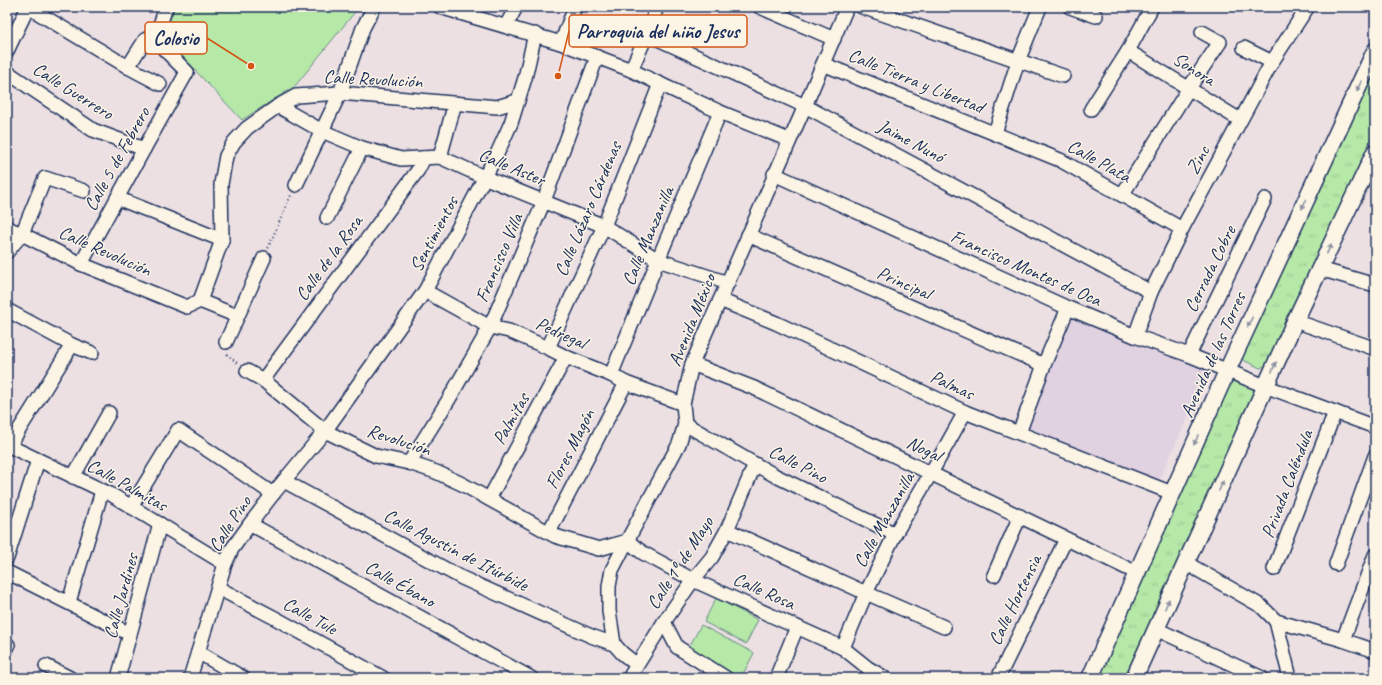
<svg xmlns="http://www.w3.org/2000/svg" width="1382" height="685" font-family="Caveat,sans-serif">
<defs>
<pattern id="grass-tufts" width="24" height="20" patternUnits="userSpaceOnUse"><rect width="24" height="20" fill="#b6e8a8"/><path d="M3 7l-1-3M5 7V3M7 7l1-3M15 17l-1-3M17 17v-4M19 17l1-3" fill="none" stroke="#9cc793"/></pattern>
</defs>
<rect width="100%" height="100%" fill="#ece0e3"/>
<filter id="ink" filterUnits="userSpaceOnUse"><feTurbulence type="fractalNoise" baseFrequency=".025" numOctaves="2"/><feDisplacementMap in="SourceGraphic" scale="8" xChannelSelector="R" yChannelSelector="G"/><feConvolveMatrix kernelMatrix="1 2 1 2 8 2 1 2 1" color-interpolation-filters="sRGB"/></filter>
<g filter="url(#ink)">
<path fill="#e1d2e2" d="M1070 315 1210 370 1157 484 1025 426Z"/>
<g fill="url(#grass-tufts)" stroke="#688c83">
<path d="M1375 59V130L1267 365 1260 368 1239 358Z"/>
<path d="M1233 380 1254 388 1255 393 1125 678H1093L1227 382Z"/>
</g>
<g fill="#b6e8a8" stroke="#688c83">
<path d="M175 7H359L295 86 242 120 173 47 166 30Z"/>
<path d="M716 598 758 620 746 644 704 622Z"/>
<path d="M701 625 754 653 741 678 687 651Z"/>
</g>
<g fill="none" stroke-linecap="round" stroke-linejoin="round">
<defs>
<g id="minor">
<path d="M28 7 128 67 160 84"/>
<path d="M440 7 561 43 631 70 660 84 720 112 789 140"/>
<path d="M760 7 834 39"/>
<path d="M862 7 1063 76"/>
<path d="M1070 7 1096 16"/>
<path d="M506 26 516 7"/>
<path d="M647 34 805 106 1151 292"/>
<path d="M561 43 575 7"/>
<path d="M1244 48 1272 62"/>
<path d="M7 51 28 7"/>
<path d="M1128 51 1240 120"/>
<path d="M823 64 1060 160 1182 229"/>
<path d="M128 67 145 40 157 34 166 7"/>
<path d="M631 70 647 34 657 7"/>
<path d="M7 72 93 130 144 149"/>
<path d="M278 106 322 131 362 148 401 159 440 157 486 178 604 226 658 260 728 283"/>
<path d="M1091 109 1128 51 1152 7"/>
<path d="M995 133 1018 61 1040 7"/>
<path d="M440 157 455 103"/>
<path d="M774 174 1068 308 1135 336 1189 355 1265 386 1375 427"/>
<path d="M296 185 340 93 363 28 374 7"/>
<path d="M1122 195 1189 88 1220 42 1202 32"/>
<path d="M117 198 222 240"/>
<path d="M327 218 362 148"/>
<path d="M7 228 22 234 81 264 187 307 200 301 222 240 221 184 226 156 234 142 247 128 278 106 296 96 340 93 497 107 517 101"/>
<path d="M748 235 1044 365"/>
<path d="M7 252 22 234 45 178 84 191"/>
<path d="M81 264 144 149 187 72 164 49 157 34"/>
<path d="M1320 269 1375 285"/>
<path d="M425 291 490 327 509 331 548 348 566 357 611 375 626 383 683 404"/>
<path d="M720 300 776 323 965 412 1172 493"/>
<path d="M200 301 237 316"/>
<path d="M7 310 72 345 92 353"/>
<path d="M1295 321 1373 348"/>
<path d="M1135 336 1151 292 1182 229 1272 62 1307 8 1306 7"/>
<path d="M226 342 264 258"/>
<path d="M548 348 604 226 660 84"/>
<path d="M1189 355 1265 199"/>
<path d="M692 364 754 388 1137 573"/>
<path d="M247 371 263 380 325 431 376 456 409 463 436 472 462 484 555 536 599 549 627 541 643 553 693 580 843 648 868 668 885 678"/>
<path d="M611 375 658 260 720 112"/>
<path d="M263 380 418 170 424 158"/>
<path d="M685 424 774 475 895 534"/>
<path d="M1019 433 1044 365 1068 308"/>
<path d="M7 445 112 495 225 564"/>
<path d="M9 446 72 345"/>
<path d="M409 463 449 399 490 327 544 201 597 57"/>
<path d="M73 477 109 413"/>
<path d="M284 481 462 578 591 636 614 644"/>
<path d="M489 499 566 357"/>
<path d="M131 507 178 430 273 494"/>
<path d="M250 524 531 678"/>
<path d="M727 530 866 593 944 627"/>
<path d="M549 532 626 383"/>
<path d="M7 558 38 460"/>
<path d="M1186 563 1261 606 1276 621 1343 640 1375 651"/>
<path d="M1336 564 1375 456"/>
<path d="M1274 569 1335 412"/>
<path d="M7 572 130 634"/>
<path d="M994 575 1020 516"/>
<path d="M218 588 275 618 383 678"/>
<path d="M69 602 102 491"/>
<path d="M1276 621 1290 678"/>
<path d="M664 622 677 647 726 678"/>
<path d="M1156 629 1262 678"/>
<path d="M1343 640 1375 555"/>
<path d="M7 644 8 645"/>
<path d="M843 648 866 593 895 534 931 473 965 412"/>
<path d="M198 652 243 678"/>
<path d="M637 665 622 653 614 644 609 611V586L612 570 627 541 679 444 685 424 683 404 692 364 805 106 847 7"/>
<path d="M46 666 70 678"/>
<path d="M118 678 160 524"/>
<path d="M190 678 225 564 232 549 250 524 273 494 325 431 425 291 497 154 511 123 525 78 535 34"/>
<path d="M629 678 664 622 693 580 712 557 727 530 755 464"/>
<path d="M776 678 797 627"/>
<path d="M998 678 1066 539"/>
</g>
<g id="major">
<path d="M1090 678 1227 371 1375 51"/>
<path d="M1134 678 1295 321 1375 152"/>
</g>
</defs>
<use href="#minor" stroke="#1b2f5e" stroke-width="16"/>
<use href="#major" stroke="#1b2f5e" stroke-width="19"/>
<g stroke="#1b2f5e" stroke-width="2" stroke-dasharray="1 3" stroke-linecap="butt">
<path d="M268 248 291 195"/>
<path d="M227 354 238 364"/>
</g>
<use href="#minor" stroke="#fcf5e5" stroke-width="13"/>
<use href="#major" stroke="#fcf5e5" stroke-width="16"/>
</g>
<defs><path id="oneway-solid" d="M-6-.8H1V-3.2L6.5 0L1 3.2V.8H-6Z"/></defs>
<g fill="#8c92a2">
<use href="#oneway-solid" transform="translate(1359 86) rotate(115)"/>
<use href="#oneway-solid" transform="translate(1304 204) rotate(115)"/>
<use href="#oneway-solid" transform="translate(1329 249) rotate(-65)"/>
<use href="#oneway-solid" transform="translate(1250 322) rotate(115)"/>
<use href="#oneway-solid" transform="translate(1274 367) rotate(-66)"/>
<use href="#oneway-solid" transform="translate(1196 440) rotate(114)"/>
<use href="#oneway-solid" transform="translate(1221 486) rotate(-66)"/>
<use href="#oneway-solid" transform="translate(1167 604) rotate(-66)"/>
</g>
</g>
<g text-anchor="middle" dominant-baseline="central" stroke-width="3" stroke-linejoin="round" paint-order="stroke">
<g font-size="19" fill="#1b2f5e" stroke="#fcf5e5">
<text transform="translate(1194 69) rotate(32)">Sonora</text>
<text transform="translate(373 79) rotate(3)">Calle Revolución</text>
<text transform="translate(916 81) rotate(22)">Calle Tierra y Libertad</text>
<text transform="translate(73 91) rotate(32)">Calle Guerrero</text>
<text transform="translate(911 141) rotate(28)">Jaime Nunó</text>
<text transform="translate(117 159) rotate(-61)">Calle 5 de Febrero</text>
<text transform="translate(1198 160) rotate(-62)">Zinc</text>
<text transform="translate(1099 161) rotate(29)">Calle Plata</text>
<text transform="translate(512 167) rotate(23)">Calle Aster</text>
<text transform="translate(588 209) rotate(-67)">Calle Lázaro Cárdenas</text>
<text transform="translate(434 234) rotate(-62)">Sentimientos</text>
<text transform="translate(648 236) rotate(-67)">Calle Manzanilla</text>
<text transform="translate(105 251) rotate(24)">Calle Revolución</text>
<text transform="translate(329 258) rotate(-54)">Calle de la Rosa</text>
<text transform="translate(499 258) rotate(-67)">Francisco Villa</text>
<text transform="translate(1026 268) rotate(24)">Francisco Montes de Oca</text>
<text transform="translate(1210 269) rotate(-64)">Cerrada Cobre</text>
<text transform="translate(904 283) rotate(24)">Principal</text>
<text transform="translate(692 320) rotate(-68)">Avenida México</text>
<text transform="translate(561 333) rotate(24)">Pedregal</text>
<text transform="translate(1213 355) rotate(-66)">Avenida de las Torres</text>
<text transform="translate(952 385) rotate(25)">Palmas</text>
<text transform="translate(511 419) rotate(-61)">Palmitas</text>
<text transform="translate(399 440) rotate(18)">Revolución</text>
<text transform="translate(570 449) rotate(-63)">Flores Magón</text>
<text transform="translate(924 449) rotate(26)">Nogal</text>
<text transform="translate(798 464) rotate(27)">Calle Pino</text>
<text transform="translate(1287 484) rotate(-69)">Privada Caléndula</text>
<text transform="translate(127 485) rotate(29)">Calle Palmitas</text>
<text transform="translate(884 520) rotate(-61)">Calle Manzanilla</text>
<text transform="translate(230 524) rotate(-57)">Calle Pino</text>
<text transform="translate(456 550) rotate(27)">Calle Agustín de Itúrbide</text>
<text transform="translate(680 563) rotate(-57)">Calle 1º de Mayo</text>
<text transform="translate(400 584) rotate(29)">Calle Ébano</text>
<text transform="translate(764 591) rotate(24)">Calle Rosa</text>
<text transform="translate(121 596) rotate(-75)">Calle Jardines</text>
<text transform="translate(1015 600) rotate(-64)">Calle Hortensia</text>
<text transform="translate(310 616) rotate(29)">Calle Tule</text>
</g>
</g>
<path fill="none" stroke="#d45514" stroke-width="1.5" d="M558 76L569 31M251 66L207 38"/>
<g fill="#d45514" stroke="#fcf5e5" stroke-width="1.5">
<circle cx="558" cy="76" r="4"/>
<circle cx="251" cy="66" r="4"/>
</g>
<g fill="#fcf5e5" stroke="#d45514" stroke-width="1.5">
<rect x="569" y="15" width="178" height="32" rx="4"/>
<rect x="145" y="22" width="62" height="32" rx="4"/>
</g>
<g font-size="20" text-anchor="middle" font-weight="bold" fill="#1b2f5e">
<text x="658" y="38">Parroquia del niño Jesus</text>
<text x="176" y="45">Colosio</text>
</g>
<rect width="1382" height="685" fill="none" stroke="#fcf5e5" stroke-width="24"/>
<rect x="12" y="12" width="1358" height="661" fill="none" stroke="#1b2f5e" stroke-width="1.5" filter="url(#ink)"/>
</svg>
